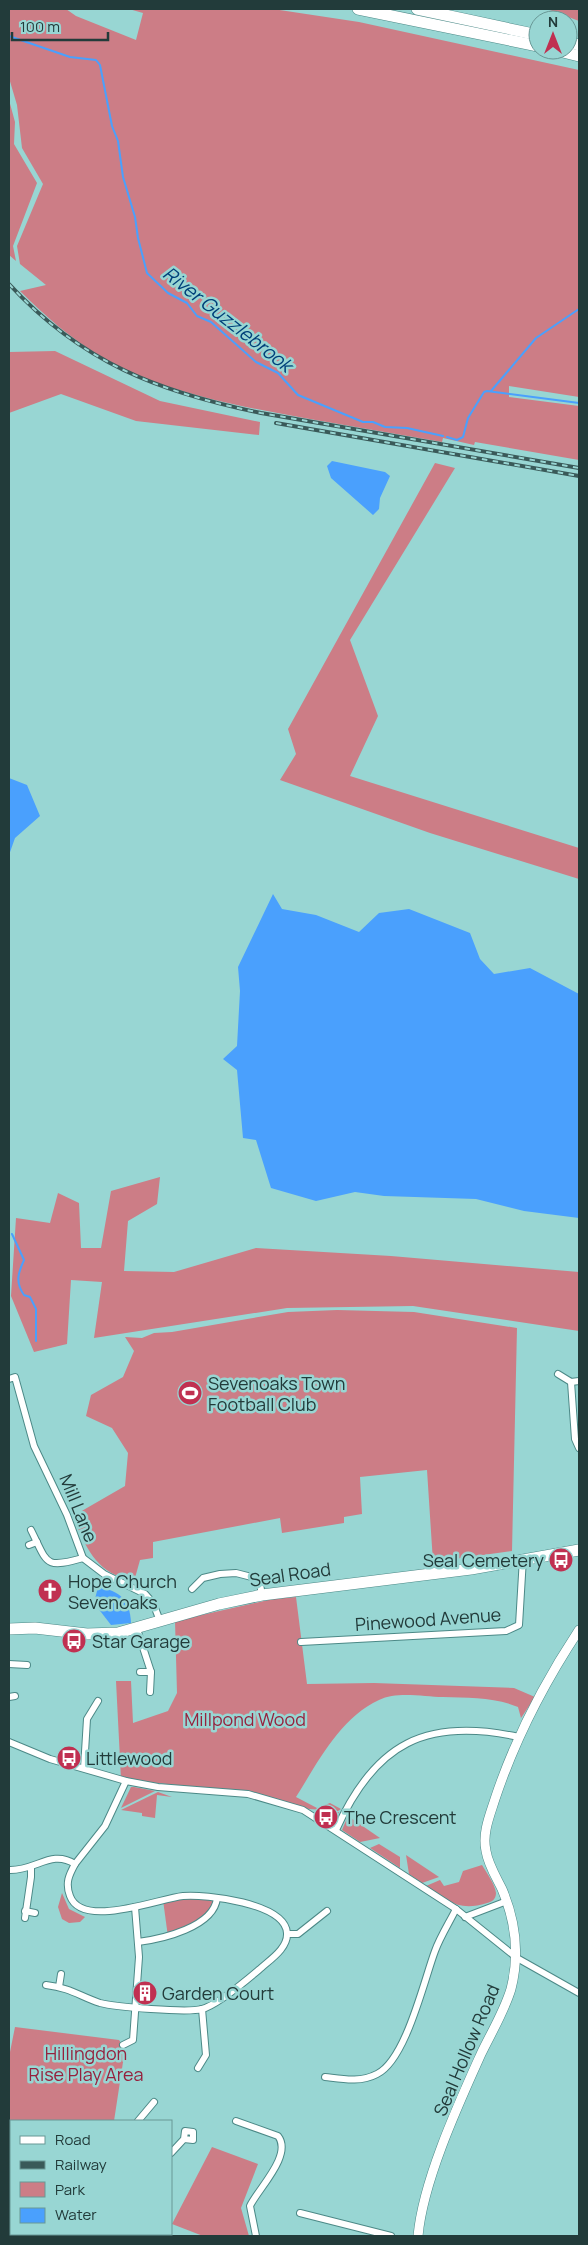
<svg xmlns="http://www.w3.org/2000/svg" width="588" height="2245" font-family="Manrope,sans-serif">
<rect width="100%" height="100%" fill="#98d6d3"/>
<g fill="#cc7d86">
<path d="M9 9H66L76 16 136 40 143 13 129 9H273L359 22 579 70V397L509 386V397L579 406V460L475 442 474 445 443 438 442 442C396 434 350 426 304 418 234 405 164 393 102 357 71 339 45 316 20 291L46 285 20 264 17 246 43 184 22 148 17 105 9 78Z"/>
<path d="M547 9H579V21Z"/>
<path d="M9 100 15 122 14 144 37 183 13 246 16 261 9 255Z"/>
<path d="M55 351 160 401 260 422 259 435 136 421 61 394 9 413V352Z"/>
<path d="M435 463 455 468 350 640 378 716 350 776 579 848V879L430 833 280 780 296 754 288 729Z"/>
<path d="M160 1177 157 1204 128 1221 124 1271 174 1272 256 1248 391 1256 579 1272V1331L413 1306 287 1308 94 1338 102 1282 71 1280 67 1344 34 1352 11 1296 16 1218 50 1223 58 1193 79 1203 81 1248H101L111 1191Z"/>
<path d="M337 1310 414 1312 517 1328 512 1551 433 1562 427 1470 360 1477 362 1514 344 1517V1523L282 1533 280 1518 153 1542V1558L140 1560 135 1578 132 1580C96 1574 85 1546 73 1516L125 1486 128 1453 112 1428 86 1416 91 1395 123 1377 134 1351 125 1337 142 1338 154 1333 172 1332 288 1312Z"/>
<path d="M296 1597 307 1684 374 1683 514 1688 535 1697 521 1718 518 1707C494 1697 469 1698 443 1697 424 1697 397 1691 379 1700 340 1718 318 1762 296 1797L317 1808 330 1803 341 1809 338 1811 309 1809 250 1793 121 1779 116 1681H131L133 1723 168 1711 177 1693 175 1621 273 1599Z"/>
<path d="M131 1787H134L155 1791 121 1808Z"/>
<path d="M158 1792 172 1797 157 1795 155 1818 142 1816V1813L121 1810Z"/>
<path d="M314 1812H339L333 1823Z"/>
<path d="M348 1816 380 1838 360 1842 342 1830Z"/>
<path d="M379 1844 400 1857V1868L370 1848Z"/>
<path d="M406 1855 439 1877 422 1883 409 1874Z"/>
<path d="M482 1865C486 1872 495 1884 496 1893 496 1899 492 1902 487 1903 459 1912 448 1901 426 1886L440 1880 444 1886 459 1882 463 1871Z"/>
<path d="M62 1893 69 1909 85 1917 80 1922 69 1923 62 1919 58 1907Z"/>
<path d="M217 1898 202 1919 168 1937 163 1900Z"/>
<path d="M15 2027 119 2040 125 2049 114 2121H11V2234H90V2236H9V2057Z"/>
<path d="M212 2147 258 2164 241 2208 249 2236H203L172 2224Z"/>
</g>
<g fill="#4aa0fd">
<path d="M332 461 385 472 390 476 380 498 379 509 373 515 331 478 327 466Z"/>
<path d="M9 778 27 785 40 816 15 838 9 855Z"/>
<path d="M273 894 282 909 316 915 359 932 379 913 409 909 470 933 480 959 494 974 530 968 579 994V1218L524 1211 476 1199 384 1196 355 1192 316 1201 271 1188 256 1140 243 1138 237 1070 223 1059 237 1046 240 991 238 967Z"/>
<path d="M98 1587C120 1591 130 1600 131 1623L111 1625 94 1603Z"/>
</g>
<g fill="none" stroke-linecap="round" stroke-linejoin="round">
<g stroke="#4aa0fd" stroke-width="2">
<path d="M9 36 70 57 96 60 100 65 112 126 118 141 123 177 135 217 138 238 147 273 168 293 187 303 197 316 211 322 256 362 278 373 298 395 363 422H373L385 427 407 428 443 436"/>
<path d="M491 391 536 338 579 309"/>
<path d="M447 437 457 440 463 437 468 418 484 392 487 391 579 403"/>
<path d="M12 1234 24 1260C18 1273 15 1282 24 1295L30 1297 36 1309V1341"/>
</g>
<defs>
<g id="street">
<path d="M558 1374 571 1382 579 1381"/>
<path d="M9 1379 15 1377 34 1446 67 1515 83 1558 104 1574 145 1594 153 1603 160 1621"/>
<path d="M571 1382 575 1439 579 1448"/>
<path d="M31 1530C48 1564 44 1569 83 1558"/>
<path d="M29 1545 37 1542"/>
<path d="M192 1589 203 1578 220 1574 236 1573 259 1579 262 1595"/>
<path d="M137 1629 151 1672 150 1692"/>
<path d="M301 1642 506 1631 519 1625 523 1558"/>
<path d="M9 1664 27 1665"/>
<path d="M140 1672H151"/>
<path d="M9 1697 15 1696"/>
<path d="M9 1742 50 1759 126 1781 158 1787 248 1794 303 1810 456 1909 517 1958 579 1993"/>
<path d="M84 1768 87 1719 98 1701"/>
<path d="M336 1830C375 1743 426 1717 519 1737"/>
<path d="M9 1870C36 1871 51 1849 75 1864L105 1826 126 1781"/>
<path d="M25 1911 35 1913"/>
<path d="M465 1917 507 1901"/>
<path d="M25 1918 31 1877V1868"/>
<path d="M287 1934H298L327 1911"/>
<path d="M138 1942C162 1939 214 1927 217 1898"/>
<path d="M46 1985C71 1988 79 1996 100 2003 115 2007 187 2013 202 2009 218 2005 248 1979 261 1968 271 1959 288 1948 287 1933 285 1903 206 1894 183 1896 157 1899 82 1929 70 1896 65 1883 69 1875 75 1864"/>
<path d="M59 1987 61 1974"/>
<path d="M123 2045 133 2040 139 1957 135 1907"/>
<path d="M198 2068 206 2055 202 2009"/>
<path d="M325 2077C342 2079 360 2083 377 2074 406 2060 424 1980 435 1951 440 1937 449 1923 456 1909"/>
<path d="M138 2121 154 2102"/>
<path d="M236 2121 278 2136C293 2155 258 2189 250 2206L256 2236"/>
<path d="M171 2153 184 2139 185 2131 193 2132V2140L184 2139"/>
<path d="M300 2213 391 2236"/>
<path d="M105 2236 107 2234"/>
</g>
<path id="secondary" d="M418 2236C423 2181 458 2105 481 2054 491 2033 504 2012 511 1989 520 1954 516 1922 502 1889 496 1877 488 1864 486 1851 482 1833 490 1815 495 1799 515 1739 544 1683 579 1630"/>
<g id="highway">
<path d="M358 9 538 46"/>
<path d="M417 9 538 35"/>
<path d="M568 42 579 45"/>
<path d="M555 50 579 56"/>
<path d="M9 1629 35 1628 87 1634 118 1633 219 1604 262 1595 471 1569 579 1550"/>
</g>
</defs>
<use href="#street" stroke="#4c8987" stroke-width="8"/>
<use href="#secondary" stroke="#4c8987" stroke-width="10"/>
<use href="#highway" stroke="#4c8987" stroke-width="12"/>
<use href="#street" stroke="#fff" stroke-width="6"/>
<use href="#secondary" stroke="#fff" stroke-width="9"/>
<use href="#highway" stroke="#fff" stroke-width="11"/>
<defs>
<g id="rail">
<path d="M9 284C82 363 159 392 261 413L579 468"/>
<path d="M276 423 579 476"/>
</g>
</defs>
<use href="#rail" stroke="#3a5a59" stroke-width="4"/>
<use href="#rail" stroke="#98d6d3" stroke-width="2" stroke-dasharray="5.5" stroke-linecap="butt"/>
</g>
<defs>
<symbol id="stadium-disc" viewBox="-11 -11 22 22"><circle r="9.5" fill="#c03051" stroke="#98d6d3"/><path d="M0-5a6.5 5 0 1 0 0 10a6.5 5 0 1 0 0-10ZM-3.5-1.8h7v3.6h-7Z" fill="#fff"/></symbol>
<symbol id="bus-disc" viewBox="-11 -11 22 22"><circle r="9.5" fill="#c03051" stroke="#98d6d3"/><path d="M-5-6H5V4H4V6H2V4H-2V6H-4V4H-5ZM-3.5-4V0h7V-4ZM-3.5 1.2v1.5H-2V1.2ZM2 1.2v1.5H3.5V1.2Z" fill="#fff"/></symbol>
<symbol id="church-disc" viewBox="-11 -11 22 22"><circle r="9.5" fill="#c03051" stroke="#98d6d3"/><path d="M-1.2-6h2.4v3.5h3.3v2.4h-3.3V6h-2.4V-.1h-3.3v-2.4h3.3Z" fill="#fff"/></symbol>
<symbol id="building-disc" viewBox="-11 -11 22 22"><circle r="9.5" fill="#c03051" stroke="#98d6d3"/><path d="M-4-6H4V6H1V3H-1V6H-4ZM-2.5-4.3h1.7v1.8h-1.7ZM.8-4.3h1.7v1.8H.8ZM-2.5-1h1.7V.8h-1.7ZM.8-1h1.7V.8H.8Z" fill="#fff"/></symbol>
</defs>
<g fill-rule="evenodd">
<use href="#stadium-disc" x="176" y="1379" width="28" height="28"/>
<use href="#bus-disc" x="547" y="1546" width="28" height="28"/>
<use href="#church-disc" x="36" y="1577" width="28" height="28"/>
<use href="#bus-disc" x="60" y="1627" width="28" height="28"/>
<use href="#bus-disc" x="55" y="1744" width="28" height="28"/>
<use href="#bus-disc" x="312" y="1803" width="28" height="28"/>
<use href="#building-disc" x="131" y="1979" width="28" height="28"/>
</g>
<g text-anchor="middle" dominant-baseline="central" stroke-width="5" stroke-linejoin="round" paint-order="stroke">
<g font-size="18" fill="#223b3a" stroke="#98d6d3" text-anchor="start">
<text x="208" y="1383">Sevenoaks Town<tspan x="208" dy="21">Football Club</tspan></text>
<text x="544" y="1560" text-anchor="end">Seal Cemetery</text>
<text x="68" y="1581">Hope Church<tspan x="68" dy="21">Sevenoaks</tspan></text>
<text x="92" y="1641">Star Garage</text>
<text x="86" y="1758">Littlewood</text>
<text x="344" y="1817">The Crescent</text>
<text x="162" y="1993">Garden Court</text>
</g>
<g font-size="18" fill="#223b3a" stroke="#98d6d3">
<text transform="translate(79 1508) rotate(68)">Mill Lane</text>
<text transform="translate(290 1574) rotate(-8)">Seal Road</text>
<text transform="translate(428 1619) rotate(-4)">Pinewood Avenue</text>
<text transform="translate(466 2050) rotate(-67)">Seal Hollow Road</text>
</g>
<g font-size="18" fill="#96213d" stroke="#98d6d3">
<text x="245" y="1719">Millpond Wood</text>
<text x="86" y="2053">Hillingdon<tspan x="86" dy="21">Rise Play Area</tspan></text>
</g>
<g font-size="19" font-style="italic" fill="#00417a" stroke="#98d6d3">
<text transform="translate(228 319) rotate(38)">River Guzzlebrook</text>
</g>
</g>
<rect width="588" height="2245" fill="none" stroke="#223b3a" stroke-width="20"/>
<rect x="10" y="2120" width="162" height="115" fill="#98d6d3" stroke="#699896"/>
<rect x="20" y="2136" width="25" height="8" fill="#ffffff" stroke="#699896"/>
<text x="55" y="2145" font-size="15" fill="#223b3a">Road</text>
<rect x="20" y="2161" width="25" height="8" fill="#3a5a59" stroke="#699896"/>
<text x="55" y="2170" font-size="15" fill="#223b3a">Railway</text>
<rect x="20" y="2182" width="25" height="15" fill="#cc7d86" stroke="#699896"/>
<text x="55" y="2195" font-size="15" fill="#223b3a">Park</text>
<rect x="20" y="2208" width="25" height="15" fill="#4aa0fd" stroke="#699896"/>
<text x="55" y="2220" font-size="15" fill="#223b3a">Water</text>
<g transform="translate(553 35)"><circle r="24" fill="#98d6d3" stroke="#699896"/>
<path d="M0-4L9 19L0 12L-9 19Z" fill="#c03051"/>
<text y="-8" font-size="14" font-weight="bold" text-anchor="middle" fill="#223b3a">N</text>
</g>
<path d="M12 32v8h96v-8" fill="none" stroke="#223b3a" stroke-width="2.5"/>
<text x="20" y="32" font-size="15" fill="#223b3a" stroke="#98d6d3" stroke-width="4" paint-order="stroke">100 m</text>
</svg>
